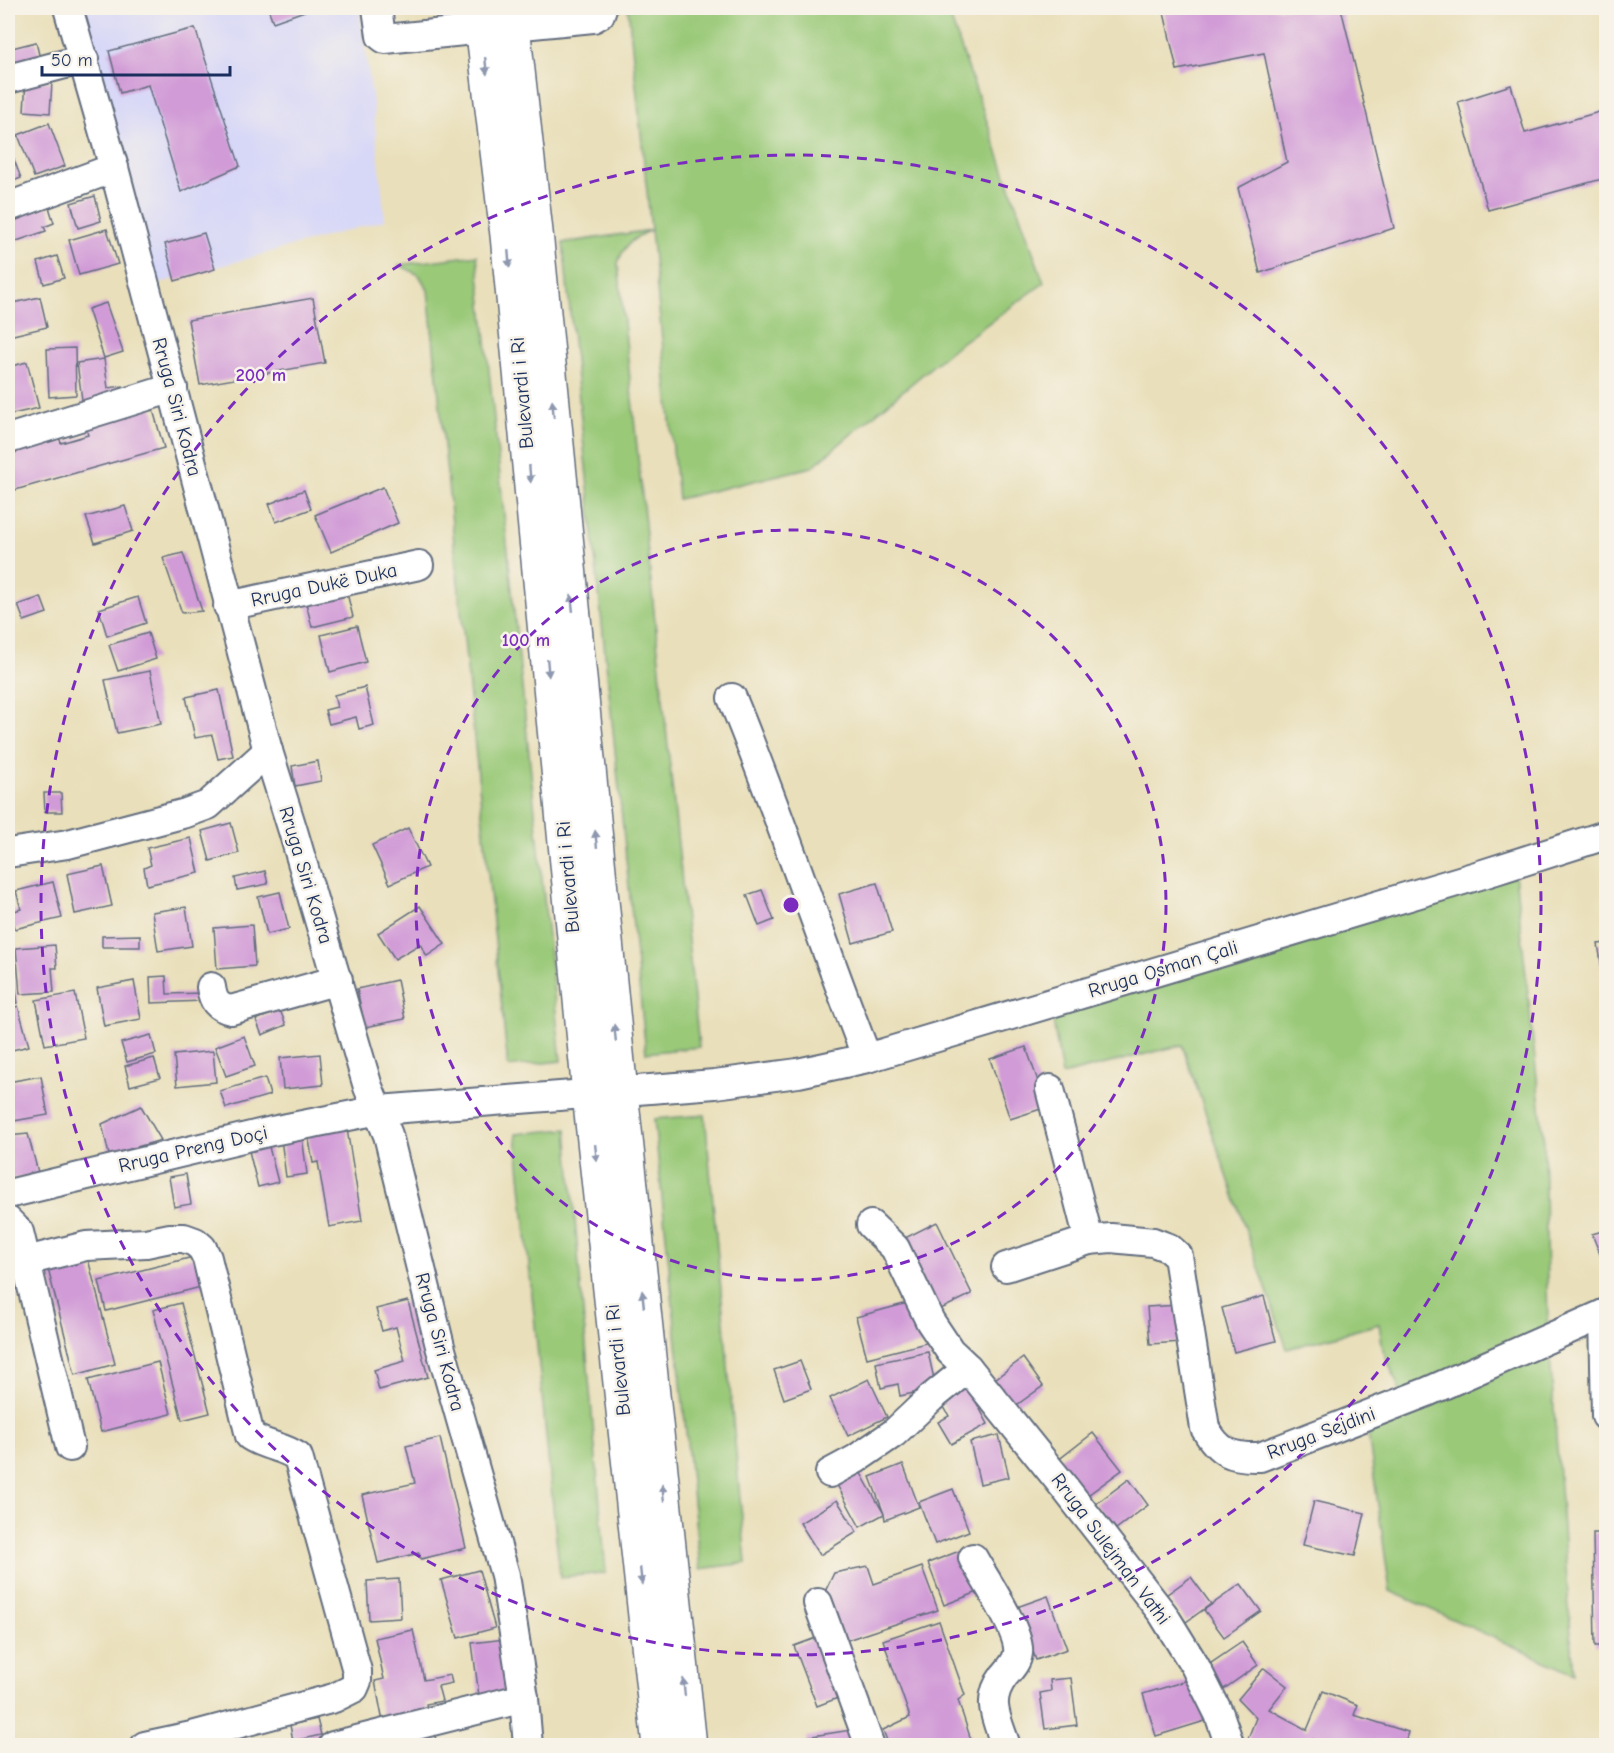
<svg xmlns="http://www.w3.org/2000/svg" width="1614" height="1753" font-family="'Comic Neue',sans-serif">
<rect width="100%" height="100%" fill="#f7f3e8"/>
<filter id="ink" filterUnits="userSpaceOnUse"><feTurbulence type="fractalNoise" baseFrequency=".0167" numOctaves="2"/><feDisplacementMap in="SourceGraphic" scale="12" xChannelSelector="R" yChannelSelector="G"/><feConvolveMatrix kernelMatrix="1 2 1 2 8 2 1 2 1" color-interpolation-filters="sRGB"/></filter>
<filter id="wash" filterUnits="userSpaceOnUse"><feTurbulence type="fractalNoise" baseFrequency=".008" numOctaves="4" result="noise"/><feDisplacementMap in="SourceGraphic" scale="24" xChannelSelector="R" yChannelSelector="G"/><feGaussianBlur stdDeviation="1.35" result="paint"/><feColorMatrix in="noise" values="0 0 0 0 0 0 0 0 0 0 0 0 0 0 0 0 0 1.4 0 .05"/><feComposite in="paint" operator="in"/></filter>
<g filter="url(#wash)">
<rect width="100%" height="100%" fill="#e9dfba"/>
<path fill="#d7d7f8" d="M68 8H359L372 94 385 220 146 287Z"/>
<g fill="#9ac978" stroke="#5a7c6b" stroke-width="1.5">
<path d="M628 8H947L1044 283 954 348 812 467 678 499 651 230C635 236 623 246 618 263L699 1047 646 1053 563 243 651 230Z"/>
<path d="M477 255 561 1061 508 1067 428 290 419 275 399 265Z"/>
<path d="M1514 864 1544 1143 1548 1329 1574 1674 1390 1591 1367 1426 1408 1410 1383 1350 1379 1324 1287 1349 1182 1045 1062 1075 1051 1008Z"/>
<path d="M705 1115 746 1563 700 1569 654 1119Z"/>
<path d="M567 1129 606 1573 560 1577 516 1134Z"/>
</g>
<g id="blocks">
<g fill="#d19bd7">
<path d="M268 8H313L273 22Z"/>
<path d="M1163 8H1341L1394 228 1260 273 1238 188 1287 162 1264 53 1177 70Z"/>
<path d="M195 28 240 166 181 192 148 85 120 93 109 51Z"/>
<path d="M36 42 41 63 8 71V49Z"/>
<path d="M26 80 52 82 50 113 24 111Z"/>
<path d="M1511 85 1525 133 1606 110V178L1488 210 1458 102Z"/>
<path d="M49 123 65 166 34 177 18 135Z"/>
<path d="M8 144 21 178 8 183Z"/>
<path d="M95 196 101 221 78 228 71 203Z"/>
<path d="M49 207 54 223 44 227 46 231 8 244V212Z"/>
<path d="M107 229 118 264 79 275 69 240Z"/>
<path d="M204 233 215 269 175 281 165 244Z"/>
<path d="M57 256 64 278 44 284 38 262Z"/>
<path d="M40 297 47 327 9 336 8 304Z"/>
<path d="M313 298 325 363 200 385 188 320Z"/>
<path d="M106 303 123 352 104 358 88 309Z"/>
<path d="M75 348 76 395 49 397 47 349Z"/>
<path d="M104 359 108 388 123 386 125 401 83 407 77 363Z"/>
<path d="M27 362 39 408 8 415V367Z"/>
<path d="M151 403 164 448 8 492V444L57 430 61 443 88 435 84 422Z"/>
<path d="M383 487 398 523 331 552 315 515Z"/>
<path d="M304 490 311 509 276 522 269 504Z"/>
<path d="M125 506 133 531 95 543 86 517Z"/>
<path d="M183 553 202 611 182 613 163 558Z"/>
<path d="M346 589 353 617 312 627 305 599Z"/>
<path d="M41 597 47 613 24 621 18 605Z"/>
<path d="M138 597 146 623 107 636 99 609Z"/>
<path d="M357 626 366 662 330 672 321 635Z"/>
<path d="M148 633 156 659 118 671 109 645Z"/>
<path d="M150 671 161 724 117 733 105 680Z"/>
<path d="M365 687 374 725 359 729 356 717 329 724 325 710 337 707 334 695Z"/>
<path d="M219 690 233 756 218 759 212 735 195 738 186 697Z"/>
<path d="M318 761 321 781 295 786 292 766Z"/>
<path d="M44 793H61L62 812H45Z"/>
<path d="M231 823 239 853 210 861 202 831Z"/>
<path d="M408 828 427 867 390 884 372 845Z"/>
<path d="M191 838 199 873 147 885 144 868 151 865 147 848Z"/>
<path d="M103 866 112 906 75 914 67 874Z"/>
<path d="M265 871 268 884 237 890 235 878Z"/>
<path d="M53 882 62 918 14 929 11 912 21 909 16 891Z"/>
<path d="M877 883 892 932 853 943 839 894Z"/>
<path d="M762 890 774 920 759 926 747 895Z"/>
<path d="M280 892 289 929 267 934 258 897Z"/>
<path d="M420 906 445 944 427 956 420 944 395 959 378 933Z"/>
<path d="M186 907 192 946 158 951 152 912Z"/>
<path d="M252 925 255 966 217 969 214 928Z"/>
<path d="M140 935V947H102V936Z"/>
<path d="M1606 943V987H1605L1598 944Z"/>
<path d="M55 945 57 968H52L54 992 20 994 16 948Z"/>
<path d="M11 964 18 1003 8 1004V965Z"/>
<path d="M166 976 167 994 202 993 203 1001 151 1003 150 977Z"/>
<path d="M397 980 405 1019 365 1027 357 989Z"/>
<path d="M134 981 141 1019 104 1026 97 988Z"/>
<path d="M75 993 84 1038 45 1045 36 1000Z"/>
<path d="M18 1006 29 1046 8 1051V1010Z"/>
<path d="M280 1010 286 1025 262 1035 256 1020Z"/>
<path d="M151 1035 156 1054 127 1062 121 1043Z"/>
<path d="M244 1036 255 1066 226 1076 215 1047Z"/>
<path d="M1026 1047 1047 1107 1010 1119 990 1059Z"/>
<path d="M213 1051 216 1082 177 1086 174 1055Z"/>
<path d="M320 1054 323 1085 283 1089 280 1058Z"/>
<path d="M154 1058 160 1078 130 1086 125 1066Z"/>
<path d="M41 1076 48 1115 8 1122V1082Z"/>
<path d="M265 1078 270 1095 226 1108 220 1091Z"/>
<path d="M141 1106 161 1140 109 1155 102 1124Z"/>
<path d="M346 1123 362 1221 329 1227 318 1162 313 1163 307 1129Z"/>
<path d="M28 1134 39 1176 8 1179V1136Z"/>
<path d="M302 1136 307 1174 286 1177 281 1139Z"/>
<path d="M269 1147 278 1182 258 1187 249 1151Z"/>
<path d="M186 1174 191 1204 174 1207 169 1177Z"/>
<path d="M937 1222 972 1294 937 1311 901 1240Z"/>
<path d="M1606 1230V1269L1592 1234Z"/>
<path d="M87 1255 115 1364 75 1375 47 1265Z"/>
<path d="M197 1256 205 1286 106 1311 99 1281Z"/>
<path d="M1264 1296 1276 1341 1234 1352 1222 1308Z"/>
<path d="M408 1301 428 1377 379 1390 374 1370 405 1361 396 1327 382 1331 376 1309Z"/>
<path d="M915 1301 926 1343 867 1358 856 1317Z"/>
<path d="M181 1303 210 1413 182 1420 153 1310Z"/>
<path d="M1179 1305 1182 1342 1150 1344 1147 1307Z"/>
<path d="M928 1352 936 1388 900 1396 898 1384 881 1388 876 1363Z"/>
<path d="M1023 1358 1043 1386 1011 1409 991 1382Z"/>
<path d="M800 1361 811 1389 784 1399 774 1370Z"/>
<path d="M158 1362 171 1414 101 1432 88 1380Z"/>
<path d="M869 1379 887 1417 848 1436 830 1398Z"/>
<path d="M964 1380 988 1424 951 1444 938 1422 949 1416 937 1394Z"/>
<path d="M1093 1433 1122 1470 1085 1497 1057 1461Z"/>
<path d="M999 1435 1009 1477 980 1484 970 1442Z"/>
<path d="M440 1438 466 1548 421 1559 419 1553 378 1563 362 1495 415 1483 406 1446Z"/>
<path d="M903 1464 919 1507 885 1520 884 1514 860 1527 836 1483 859 1470 884 1514 870 1477Z"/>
<path d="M1129 1479 1148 1505 1116 1529 1096 1504Z"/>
<path d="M953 1489 969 1531 935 1544 919 1502Z"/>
<path d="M837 1500 857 1532 820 1555 800 1523Z"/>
<path d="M1314 1501 1365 1513 1355 1556 1303 1545Z"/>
<path d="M1593 1533H1606V1646H1595Z"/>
<path d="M962 1550 978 1592 944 1605 928 1563Z"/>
<path d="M868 1566 874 1584 922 1567 938 1610 841 1642 822 1598 834 1573Z"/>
<path d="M479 1570 495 1628 458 1638 441 1580Z"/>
<path d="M1191 1577 1211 1604 1186 1622 1166 1595Z"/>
<path d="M399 1579 401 1618 369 1620 367 1581Z"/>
<path d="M1241 1584 1261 1611 1224 1637 1204 1610Z"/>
<path d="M1048 1596 1067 1649 1036 1660 1017 1607Z"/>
<path d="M939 1621 965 1695 958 1700 972 1743 965 1746H889L883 1730 910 1717 883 1640Z"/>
<path d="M413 1630 424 1680 450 1675 452 1683 438 1686 442 1701 426 1704 428 1713 383 1722 375 1681 384 1679 375 1638Z"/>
<path d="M821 1636 843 1696 817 1706 794 1646Z"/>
<path d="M505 1639 512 1692 479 1696 472 1643Z"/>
<path d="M1242 1642 1258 1665 1221 1691 1204 1668Z"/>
<path d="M1264 1668 1287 1686 1269 1709 1307 1730 1323 1691 1358 1705 1354 1715 1408 1732 1404 1746H1328L1313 1739 1310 1746H1245L1256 1718 1238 1699Z"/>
<path d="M1071 1678 1077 1725 1045 1729 1040 1693 1051 1691 1050 1680Z"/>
<path d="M1192 1679 1205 1721 1156 1736 1143 1694Z"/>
<path d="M317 1719 321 1735 293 1741 290 1725Z"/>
<path d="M433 1725 437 1746H404L401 1732Z"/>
<path d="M851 1730 854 1746H807L806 1737Z"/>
</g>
</g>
</g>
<g filter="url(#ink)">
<use href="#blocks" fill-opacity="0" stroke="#636d7e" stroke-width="1.5"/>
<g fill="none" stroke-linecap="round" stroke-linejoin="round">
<defs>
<g id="minor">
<path d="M68 8 114 168 268 751 293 831 368 1087 388 1135 440 1346 505 1575 524 1698 528 1746"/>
<path d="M377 8 381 36 385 39 593 18 600 14 602 8"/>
<path d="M8 79 84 59"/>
<path d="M8 207 114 168"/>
<path d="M8 439 173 388"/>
<path d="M228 606 419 565"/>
<path d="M732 698C781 817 820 938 867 1058"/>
<path d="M8 853 68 844 186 813 208 805 268 751"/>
<path d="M211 987C213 1001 217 1007 231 1010L338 980"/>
<path d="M1050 1089 1089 1240"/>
<path d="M8 1194 272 1131 379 1110 715 1084 798 1073 867 1058 1483 874 1606 835"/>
<path d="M8 1221 19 1232 26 1261 86 1246 146 1243 170 1238H184L195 1242 202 1248 207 1258 250 1436C267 1447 283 1446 298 1457L357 1671V1681L354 1688 334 1698 192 1736 145 1746"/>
<path d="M871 1225 895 1248 930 1321 950 1351 968 1368 1064 1487 1163 1614 1195 1666 1219 1714 1230 1746"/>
<path d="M26 1261 70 1447"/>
<path d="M1006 1267 1089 1240 1111 1238 1153 1242 1169 1248 1178 1256 1205 1428C1219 1453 1232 1458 1260 1457L1427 1392 1606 1313"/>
<path d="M1604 1314 1606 1416"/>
<path d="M830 1473 856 1459 894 1433 931 1398 968 1368"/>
<path d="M973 1558C984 1578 1021 1632 1018 1653 1017 1662 1010 1669 1004 1676 985 1701 997 1719 1006 1746"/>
<path d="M818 1603 870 1746"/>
<path d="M333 1746 524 1698"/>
</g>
<g id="major">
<path d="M480 8 507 235 589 1094 659 1746"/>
<path d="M511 8 536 232 618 1063 690 1746"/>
</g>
</defs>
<use href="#minor" stroke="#636d7e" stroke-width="32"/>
<use href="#major" stroke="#636d7e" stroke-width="36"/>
<use href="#minor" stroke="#fff" stroke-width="28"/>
<use href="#major" stroke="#fff" stroke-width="33"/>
</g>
<defs><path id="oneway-solid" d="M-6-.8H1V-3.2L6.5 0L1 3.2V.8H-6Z" transform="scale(1.5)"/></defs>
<g fill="#8d97ae">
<use href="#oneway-solid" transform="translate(486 66) rotate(84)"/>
<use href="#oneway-solid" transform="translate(509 259) rotate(85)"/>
<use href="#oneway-solid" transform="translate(553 409) rotate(-96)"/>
<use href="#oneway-solid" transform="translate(530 474) rotate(85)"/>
<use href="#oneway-solid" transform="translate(572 603) rotate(-96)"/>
<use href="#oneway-solid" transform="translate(548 668) rotate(85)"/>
<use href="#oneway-solid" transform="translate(596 839) rotate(-96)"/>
<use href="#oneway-solid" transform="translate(615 1033) rotate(-96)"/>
<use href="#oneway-solid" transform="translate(596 1153) rotate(84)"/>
<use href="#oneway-solid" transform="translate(643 1299) rotate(-96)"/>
<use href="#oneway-solid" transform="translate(663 1493) rotate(-96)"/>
<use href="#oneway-solid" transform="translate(641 1576) rotate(84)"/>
<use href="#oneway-solid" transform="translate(684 1687) rotate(-96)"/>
</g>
</g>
<g fill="none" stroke="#7b2cbf" stroke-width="3" stroke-dasharray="10 8">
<circle cx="791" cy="905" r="375"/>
<circle cx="791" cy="905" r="750"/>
</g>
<g text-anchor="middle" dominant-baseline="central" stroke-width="5" stroke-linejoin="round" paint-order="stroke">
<g font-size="20" fill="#1b2f5e" stroke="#f7f3e8">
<text transform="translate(522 393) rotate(-95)">Bulevardi i Ri</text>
<text transform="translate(177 407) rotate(75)">Rruga Siri Kodra</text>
<text transform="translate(324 585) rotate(-12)">Rruga Dukë Duka</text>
<text transform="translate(306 875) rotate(73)">Rruga Siri Kodra</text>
<text transform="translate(568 877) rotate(-95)">Bulevardi i Ri</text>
<text transform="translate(1163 969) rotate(-17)">Rruga Osman Çali</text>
<text transform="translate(193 1149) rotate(-13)">Rruga Preng Doçi</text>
<text transform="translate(440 1342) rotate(75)">Rruga Siri Kodra</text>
<text transform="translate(618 1360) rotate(-96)">Bulevardi i Ri</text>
<text transform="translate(1321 1433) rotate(-21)">Rruga Sejdini</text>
<text transform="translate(1111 1549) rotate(53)">Rruga Sulejman Vathi</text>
</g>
</g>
<circle cx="791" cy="905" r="9" fill="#7b2cbf" stroke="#f7f3e8" stroke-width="3"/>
<g font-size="18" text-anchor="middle" font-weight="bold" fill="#7b2cbf" stroke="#f7f3e8" stroke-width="5" stroke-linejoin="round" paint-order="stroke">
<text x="261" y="381">200 m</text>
<text x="526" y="646">100 m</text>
</g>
<rect width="1614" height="1753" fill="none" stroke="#f7f3e8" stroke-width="30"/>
<path d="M42 66v9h188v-9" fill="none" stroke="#1b2f5e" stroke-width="3"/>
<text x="51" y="66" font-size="18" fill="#1b2f5e" stroke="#f7f3e8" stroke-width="4.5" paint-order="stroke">50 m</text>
</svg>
